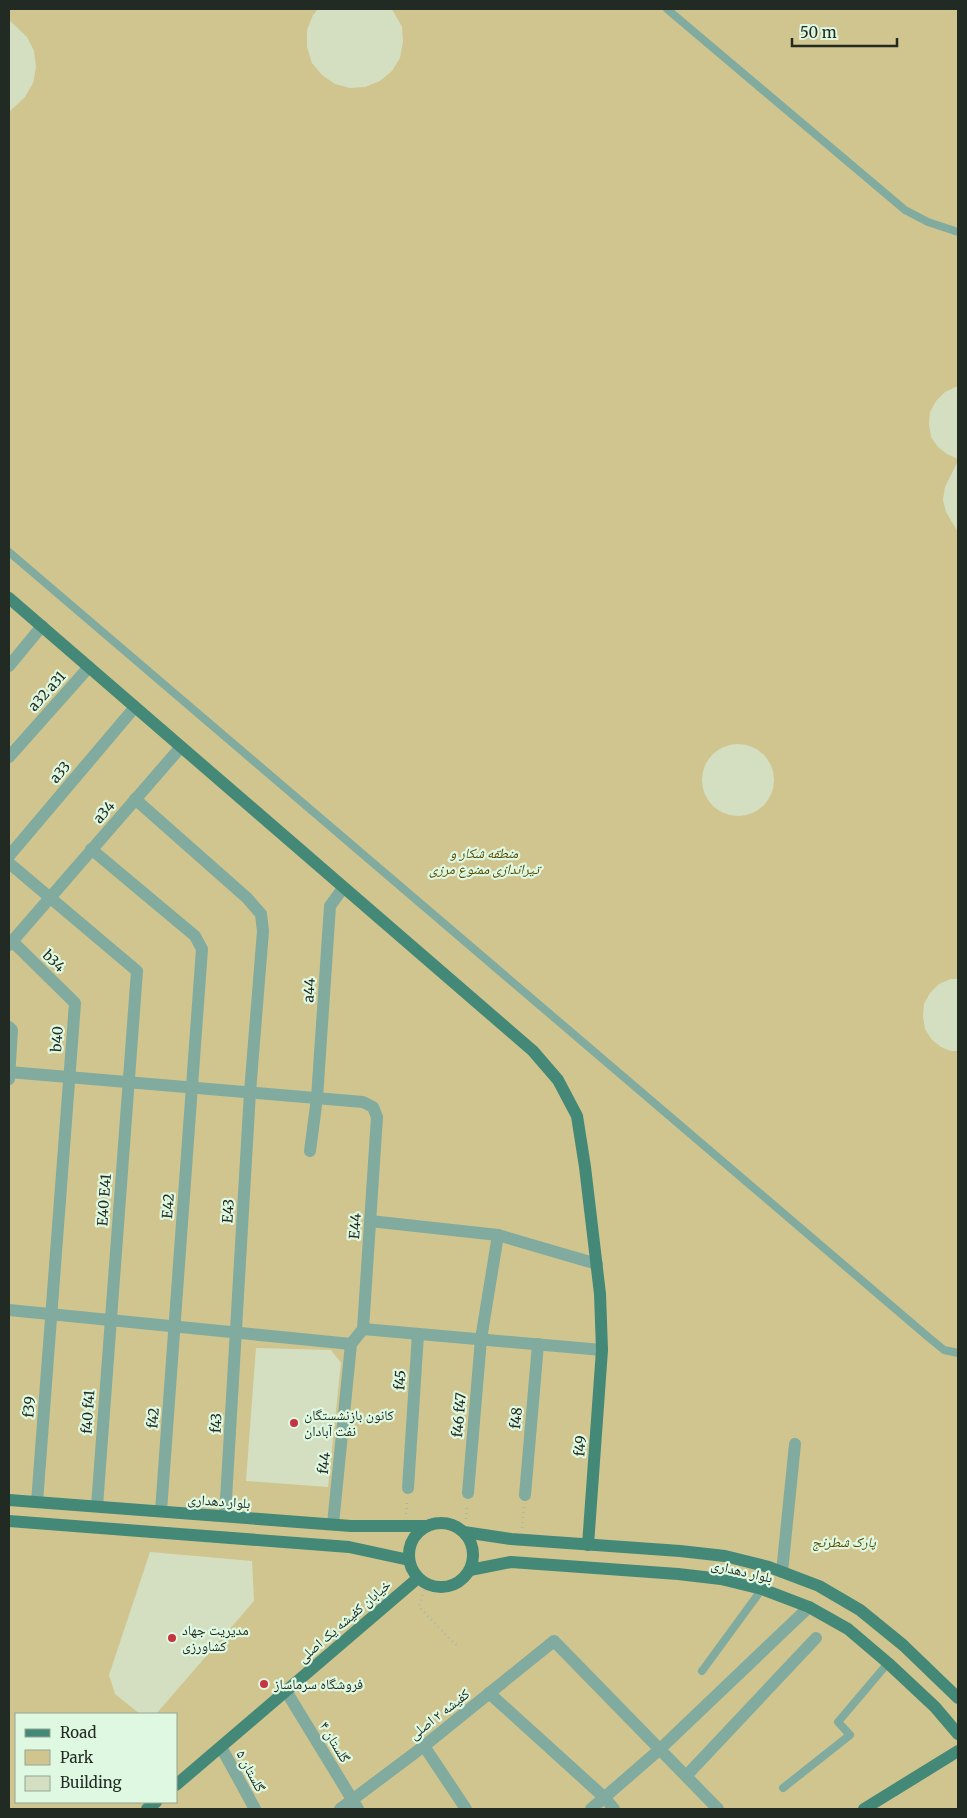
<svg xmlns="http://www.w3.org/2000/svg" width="967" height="1818" font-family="Merriweather,'Noto Naskh Arabic',serif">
<rect width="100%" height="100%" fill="#dff8e2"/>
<path fill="#d1c58f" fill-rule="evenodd" d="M9 9H958V1809H9ZM16 1714H176V1802H16Z"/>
<g fill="#d4dfc1">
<path d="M318 9H392L402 27 403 42 400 58 392 71 380 81 365 87 350 88 335 84 322 75 312 63 307 47V30L313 15Z"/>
<path d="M9 20 27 37 34 51 36 67 33 83 25 97 9 112Z"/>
<path d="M958 386V459L947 454 938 447 931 437 929 424 930 412 936 401 945 392Z"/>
<path d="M958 461V532L946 512 943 500 945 487Z"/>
<circle cx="738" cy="780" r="36"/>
<path d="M951 979H958V1051H951L941 1047 932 1040 925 1029 923 1016 924 1004 930 993 939 984Z"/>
<path d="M256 1348 331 1350 341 1363 328 1487 246 1481Z"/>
<path d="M150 1552 252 1561 254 1601 156 1714H140L115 1694 109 1675Z"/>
</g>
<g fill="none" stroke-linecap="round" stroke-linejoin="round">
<g stroke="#a5b9a8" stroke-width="2.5" stroke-dasharray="1 4" stroke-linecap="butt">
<path d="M406 1514 407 1500"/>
<path d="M466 1519 467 1504"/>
<path d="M522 1528 524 1506"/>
<path d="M424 1590 419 1607 459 1648"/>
<path d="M957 1809 958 1808"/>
</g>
<g stroke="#80ab9e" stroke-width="8">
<path d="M667 9 905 210 928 222 958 232"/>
<path d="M9 552 927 1336 944 1350 958 1353"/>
<path d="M702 1671 762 1589"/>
<path d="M783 1788 850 1735 838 1722 888 1663"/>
</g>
<g stroke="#80ab9e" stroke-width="12">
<path d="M9 666 42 626"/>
<path d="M9 757 89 667"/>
<path d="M135 799 247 898 261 914 263 931 250 1092 225 1516"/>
<path d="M91 849 195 936 202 949 161 1511"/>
<path d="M9 856 135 707"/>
<path d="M9 863 137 971 97 1506"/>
<path d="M12 941 75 1003 37 1502"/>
<path d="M9 945 180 748"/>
<path d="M9 1027 12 1030 9 1079"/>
<path d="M9 1072 363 1102 373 1107 377 1117 363 1329 351 1344"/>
<path d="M310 1151 317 1098 330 906 343 888"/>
<path d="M370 1221 498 1235 597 1264"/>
<path d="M9 1310 351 1344"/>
<path d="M363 1329 602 1350"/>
<path d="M408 1488 418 1334"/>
<path d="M468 1493 481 1339 498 1235"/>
<path d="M525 1495 538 1344"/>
<path d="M333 1524 351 1344"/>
<path d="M782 1572 795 1444"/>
<path d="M286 1691 358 1809"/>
<path d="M489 1693 605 1798 614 1809"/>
<path d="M424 1746 466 1809"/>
<path d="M221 1747 255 1809"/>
<path d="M686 1776 816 1638"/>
<path d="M340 1809 424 1746 554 1641 718 1809"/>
<path d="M591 1809 659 1750 809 1607"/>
</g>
<g stroke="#448977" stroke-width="12">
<path d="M9 598 533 1051 558 1080 577 1116 585 1167 600 1294 602 1350 588 1545"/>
<path d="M9 1500 351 1526H427"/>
<path d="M9 1521 349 1547 409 1560"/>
<circle cx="441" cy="1555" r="32"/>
<path d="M464 1532 511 1539 680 1551 725 1556 769 1567 819 1586 860 1610 903 1645 958 1698"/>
<path d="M470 1570 511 1562 678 1574 721 1579 762 1589 809 1607 848 1629 888 1663 935 1707 958 1734"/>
<path d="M176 1785 418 1578"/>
<path d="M147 1809 156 1802"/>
<path d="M864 1809 958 1751"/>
</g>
</g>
<g fill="#c43441" stroke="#dff8e2" stroke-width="2">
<circle cx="294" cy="1423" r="5"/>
<circle cx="172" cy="1638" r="5"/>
<circle cx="264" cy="1684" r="5"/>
</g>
<g text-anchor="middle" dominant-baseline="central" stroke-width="4.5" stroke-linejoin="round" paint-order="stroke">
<g font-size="14" fill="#222b23" stroke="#dff8e2">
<text transform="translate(47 691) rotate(-48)">a32 a31</text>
<text transform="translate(60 772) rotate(-50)">a33</text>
<text transform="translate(104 812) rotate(-49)">a34</text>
<text transform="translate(54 961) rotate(44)">b34</text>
<text transform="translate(309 990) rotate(-86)">a44</text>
<text transform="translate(57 1039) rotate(-86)">b40</text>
<text transform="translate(104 1200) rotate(-86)">E40 E41</text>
<text transform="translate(168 1206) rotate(-86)">E42</text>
<text transform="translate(228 1211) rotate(-86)">E43</text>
<text transform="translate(355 1226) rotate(-86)">E44</text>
<text transform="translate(400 1380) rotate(-86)">f45</text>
<text transform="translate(29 1407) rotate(-86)">f39</text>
<text transform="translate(88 1412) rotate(-86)">f40 f41</text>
<text transform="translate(459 1415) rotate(-85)">f46 f47</text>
<text transform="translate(153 1418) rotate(-86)">f42</text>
<text transform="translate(516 1418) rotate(-85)">f48</text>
<text transform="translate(216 1423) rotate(-87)">f43</text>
<text transform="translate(580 1446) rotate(-86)">f49</text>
<text transform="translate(324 1463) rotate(-84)">f44</text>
<text transform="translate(219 1501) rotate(4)">بلوار دهداری</text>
<text transform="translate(742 1571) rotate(13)">بلوار دهداری</text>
<text transform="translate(344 1621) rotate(-41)">خیابان کفیشه یک اصلی</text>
<text transform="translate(439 1714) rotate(-38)">کفیشه ۲ اصلی</text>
<text transform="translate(335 1742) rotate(59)">گلستان ۴</text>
<text transform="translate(251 1771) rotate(62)">گلستان ۵</text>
</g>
<g font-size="14" font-style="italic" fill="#574a00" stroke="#dff8e2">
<text x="484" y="853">منطقه شکار و<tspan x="484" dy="16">تیراندازی ممنوع مرزی</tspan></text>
<text x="844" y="1542">پارک شطرنج</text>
</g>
<g font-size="14" fill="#222b23" stroke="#dff8e2" text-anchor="start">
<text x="304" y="1415">کانون بازنشستگان<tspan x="304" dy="16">نفت آبادان</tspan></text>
<text x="182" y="1630">مدیریت جهاد<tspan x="182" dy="16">کشاورزی</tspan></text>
<text x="274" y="1684">فروشگاه سرماساز</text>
</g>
</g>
<rect width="967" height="1818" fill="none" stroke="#222b23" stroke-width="20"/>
<rect x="15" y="1713" width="162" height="90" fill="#dff8e2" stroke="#93a696"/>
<rect x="25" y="1729" width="25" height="8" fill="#448977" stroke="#93a696"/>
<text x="60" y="1738" font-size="15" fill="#222b23">Road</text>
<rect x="25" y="1750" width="25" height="15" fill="#d1c58f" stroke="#93a696"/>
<text x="60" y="1763" font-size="15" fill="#222b23">Park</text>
<rect x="25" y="1776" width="25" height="15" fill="#d4dfc1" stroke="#93a696"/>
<text x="60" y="1788" font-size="15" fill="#222b23">Building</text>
<path d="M792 38v8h105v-8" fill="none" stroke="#222b23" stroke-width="2.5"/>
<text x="800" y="38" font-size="15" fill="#222b23" stroke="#dff8e2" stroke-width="4" paint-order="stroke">50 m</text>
</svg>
